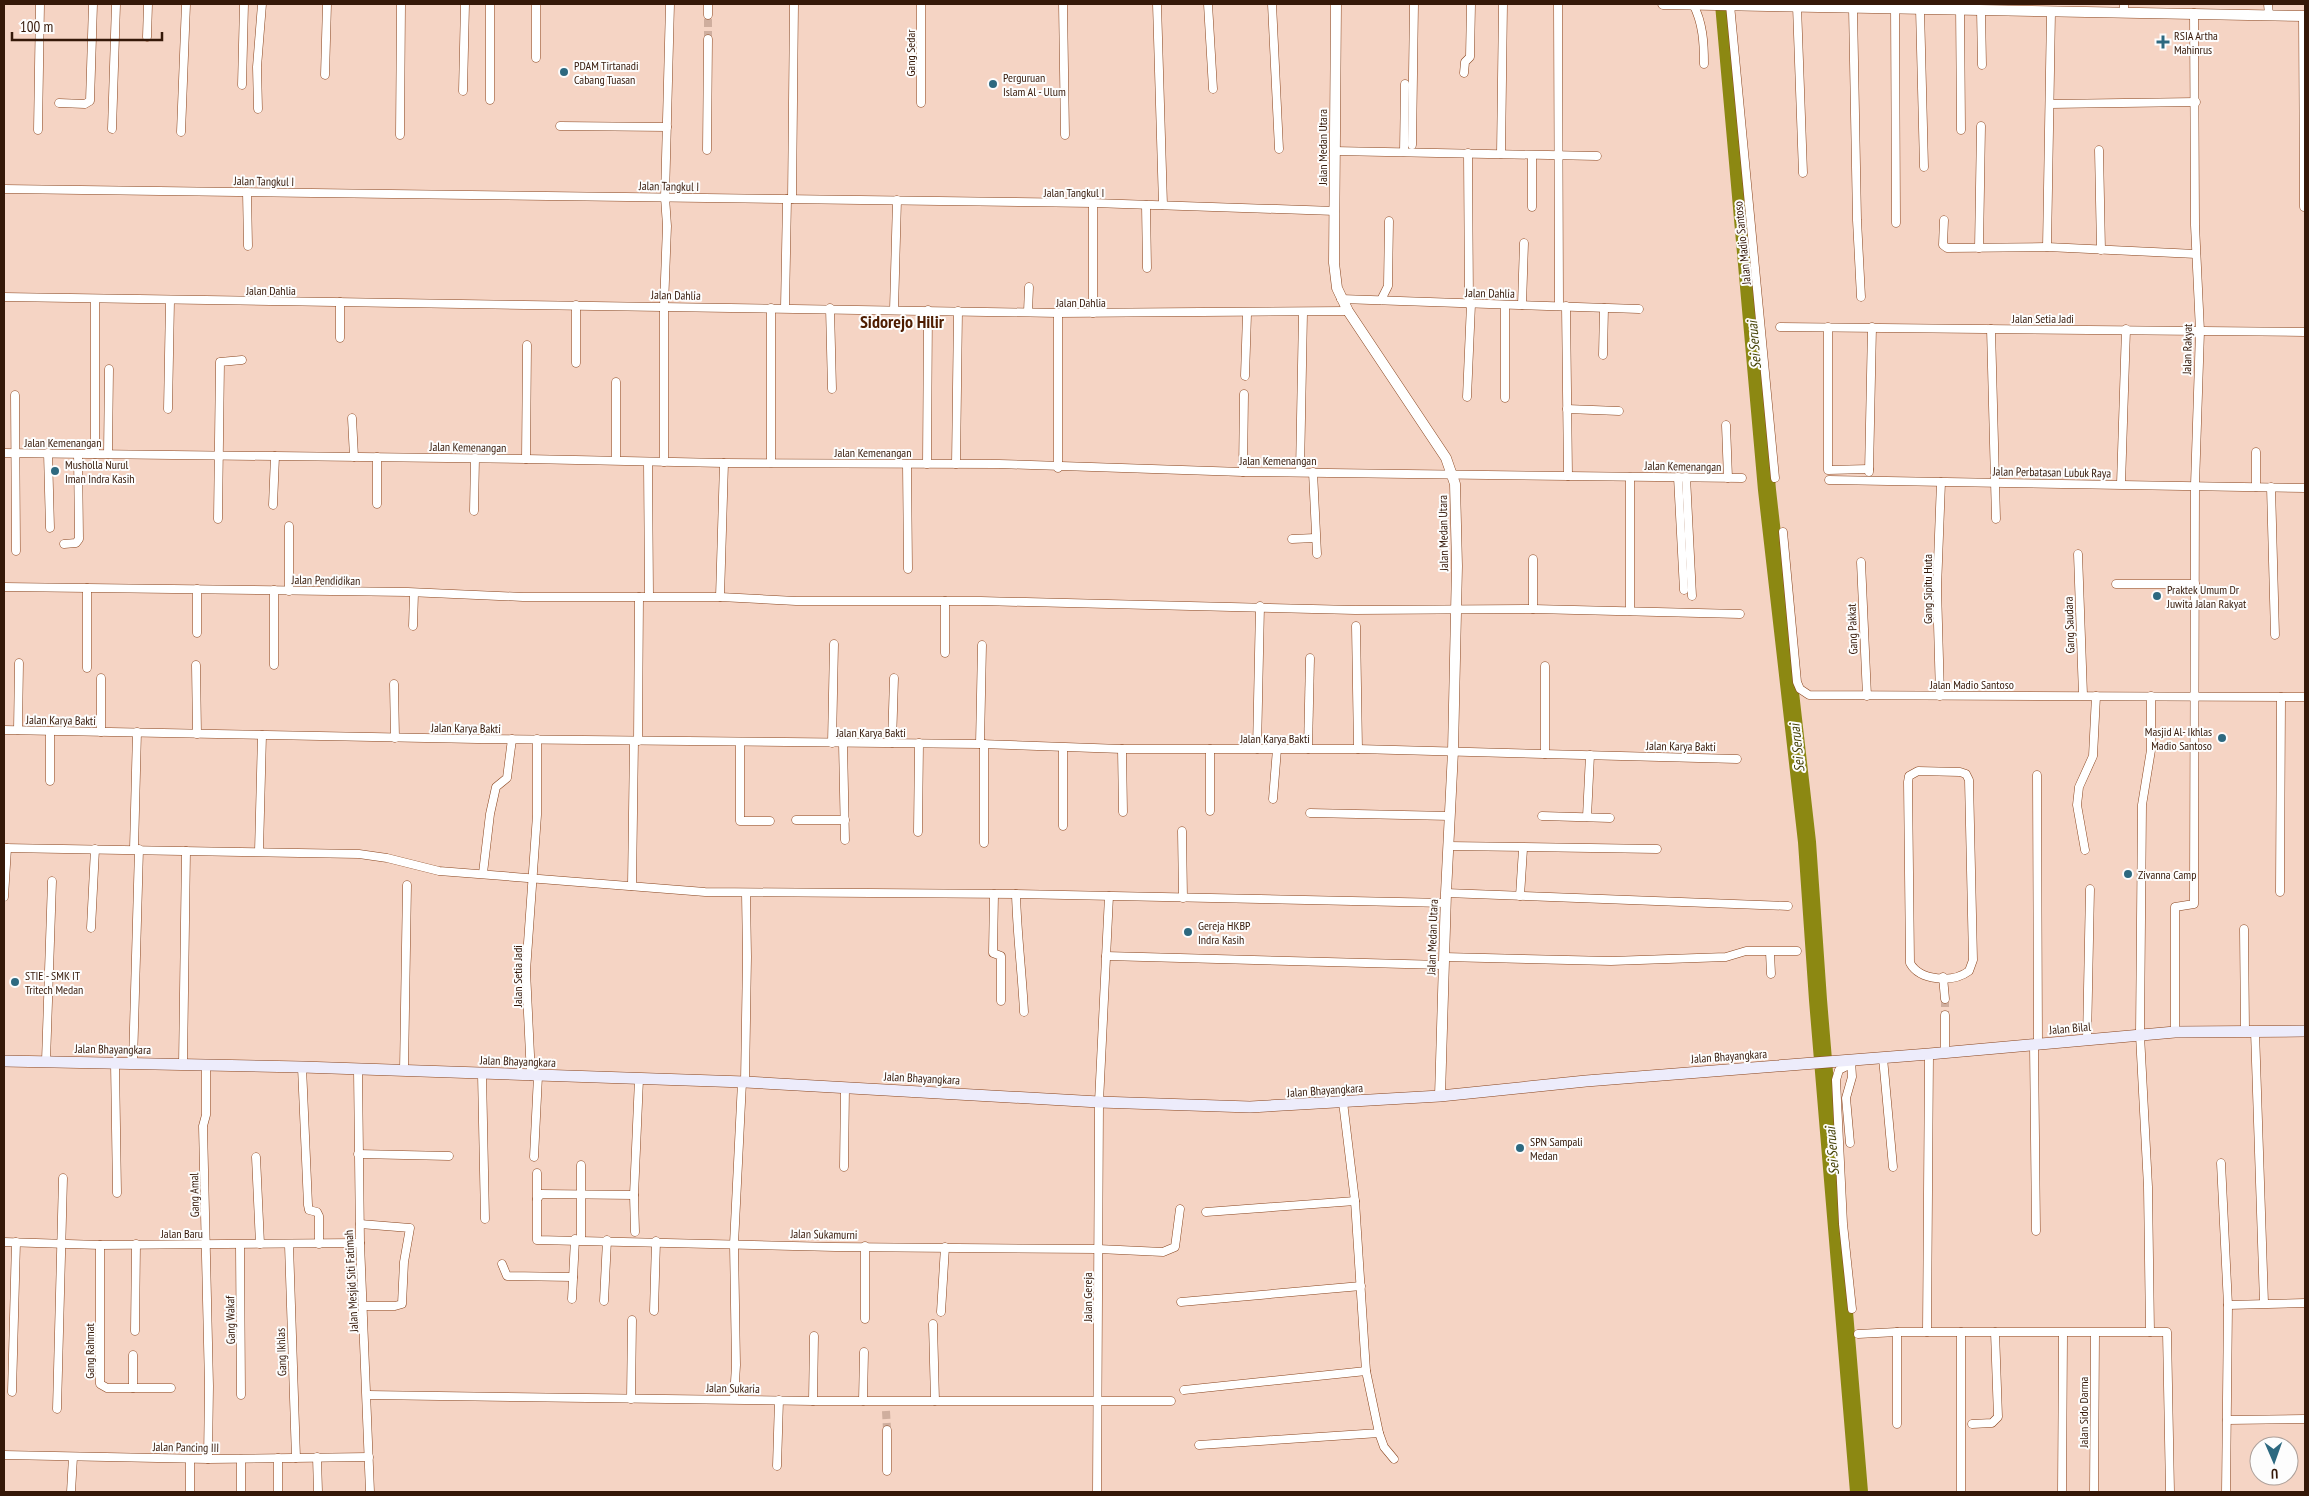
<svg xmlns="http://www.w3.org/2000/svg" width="2309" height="1496" font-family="'PT Sans Narrow',sans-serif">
<rect width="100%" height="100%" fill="#f5d4c4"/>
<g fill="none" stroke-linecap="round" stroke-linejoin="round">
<path stroke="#8c8812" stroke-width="18" d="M1724 4 1767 490 1807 842 1818 1000 1859 1492"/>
<g stroke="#cfae9e" stroke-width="8" stroke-dasharray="8 4" stroke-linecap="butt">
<path d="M708 39V15"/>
<path d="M1945 999V1015"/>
<path d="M886 1411 887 1430"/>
</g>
<defs>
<g id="minor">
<path d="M536 4V58"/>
<path d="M708 4V15"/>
<path d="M1063 4 1065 135"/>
<path d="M1157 4 1163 205"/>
<path d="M1208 4 1213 89"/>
<path d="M1272 4 1279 149"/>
<path d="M1558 4 1559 306"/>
<path d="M1693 4C1703 23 1704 43 1704 64"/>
<path d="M1895 4 1896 223"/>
<path d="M1960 4 1961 130"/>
<path d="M2124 4V12"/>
<path d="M2268 4 2269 15"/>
<path d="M1730 5 1775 478"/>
<path d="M1797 6 1803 173"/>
<path d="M1853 8 1857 220 1861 297"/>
<path d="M1920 9 1924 167"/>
<path d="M1981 10 1982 65"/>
<path d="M2303 16 2304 207"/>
<path d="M147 37 148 4"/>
<path d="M1464 73 1465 62 1470 57 1471 4"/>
<path d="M325 75 327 4"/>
<path d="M242 85 244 4"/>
<path d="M463 91 465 4"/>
<path d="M490 100V4"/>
<path d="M59 103 85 104 90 101 93 4"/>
<path d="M921 103V4"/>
<path d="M2050 104 2196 102"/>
<path d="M258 109 257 67 262 4"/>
<path d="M560 126 667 127"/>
<path d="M112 129 116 4"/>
<path d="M38 130 40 4"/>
<path d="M181 132 186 4"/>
<path d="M400 135 401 4"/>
<path d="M1412 145 1414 4"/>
<path d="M707 150 708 39"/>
<path d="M2099 150 2101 250"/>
<path d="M1334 151 1597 156"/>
<path d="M1404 152 1405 84"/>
<path d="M1468 153 1469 304"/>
<path d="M1501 154 1503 4"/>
<path d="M4 189 1093 203 1335 211"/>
<path d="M247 192 248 246"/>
<path d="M792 199 794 4"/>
<path d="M1093 203V313"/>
<path d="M1146 205 1147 268"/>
<path d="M1532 207V156"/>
<path d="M1944 220 1943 245 1947 248 2047 247 2196 254"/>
<path d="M2047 247 2051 12"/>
<path d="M1979 248 1981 126"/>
<path d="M4 297 1058 313 1348 311"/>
<path d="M1341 299 1639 309"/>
<path d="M1381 300 1388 286 1389 221"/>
<path d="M340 302V338"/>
<path d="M1522 305 1524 243"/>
<path d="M1566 306 1568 476"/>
<path d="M771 308V463"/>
<path d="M785 308 787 199"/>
<path d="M830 308 832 389"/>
<path d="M894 310 897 200"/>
<path d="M1028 312 1029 287"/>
<path d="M1780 327 2305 332"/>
<path d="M1828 327V470L1869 469"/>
<path d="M1991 329 1996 519"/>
<path d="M1603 355 1604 308"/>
<path d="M576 363V305"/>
<path d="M1245 376 1247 314"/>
<path d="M616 382V460"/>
<path d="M15 395 16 551"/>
<path d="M1467 397 1471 304"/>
<path d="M1505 398V305"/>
<path d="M168 409 170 301"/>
<path d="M1567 409 1619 411"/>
<path d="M352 418 354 457"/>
<path d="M1726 425 1728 478"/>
<path d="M2256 452V487"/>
<path d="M4 453 526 459 724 463 999 464 1243 472 1742 478"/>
<path d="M48 453 50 528"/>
<path d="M95 454V299"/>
<path d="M108 454 109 369"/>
<path d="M526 459 527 345"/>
<path d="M648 462 649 596"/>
<path d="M664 462V306L667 226 665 197 670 4"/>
<path d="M907 464 908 569"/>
<path d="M927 464 928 310"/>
<path d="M956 464 958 311"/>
<path d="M1058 468V313"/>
<path d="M1300 471 1303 313"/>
<path d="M1243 472 1244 394"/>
<path d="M1313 472 1317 554"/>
<path d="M1869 472 1872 327"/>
<path d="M1678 477 1684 590"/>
<path d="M1686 477 1692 596"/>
<path d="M1829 480 2305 488"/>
<path d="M2121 484 2126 329"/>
<path d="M2271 487 2275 635"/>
<path d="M377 504V457"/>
<path d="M273 505 275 456"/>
<path d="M474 511 475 458"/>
<path d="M218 519 220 362 242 360"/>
<path d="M289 526V591"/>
<path d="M1783 532 1797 682 1800 689 1809 695 2305 697"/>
<path d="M1292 539 1315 538"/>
<path d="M64 544 76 543 79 539 78 454"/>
<path d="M2078 554 2083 695"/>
<path d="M1533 559V609"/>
<path d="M1861 562 1867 696"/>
<path d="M2116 584H2195"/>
<path d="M4 587 408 592 523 597H720L796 601H981L1355 610 1533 609 1740 614"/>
<path d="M87 588V668"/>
<path d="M197 589V633"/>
<path d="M274 590V665"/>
<path d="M720 597 724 463"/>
<path d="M1630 611V477"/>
<path d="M413 626 414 593"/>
<path d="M1356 626 1358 749"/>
<path d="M945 653V601"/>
<path d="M196 665 197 734"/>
<path d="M394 684 395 738"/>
<path d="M1940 696 1937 588 1941 482"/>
<path d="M4 730 477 739 980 744 1122 749H1358L1737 759"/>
<path d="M18 730 19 663"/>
<path d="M50 731V781"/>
<path d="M101 732V678"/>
<path d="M638 741 639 597"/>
<path d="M740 742V821H770"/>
<path d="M832 743 834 644"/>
<path d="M843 743 845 840"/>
<path d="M892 743 894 678"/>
<path d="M980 744 982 645"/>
<path d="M984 744V843"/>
<path d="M1063 748V826"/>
<path d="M1122 749 1123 812"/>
<path d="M1257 749 1260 606"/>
<path d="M1308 749 1310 658"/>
<path d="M1545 754V666"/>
<path d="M1918 771 1960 772 1966 774 1969 780 1973 960 1969 971C1953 983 1920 981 1910 963L1908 782 1909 776Z"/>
<path d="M2037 775 2038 1044"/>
<path d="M1273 799 1277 749"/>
<path d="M1210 811V749"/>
<path d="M1310 813 1450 816"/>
<path d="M1542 816 1610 818"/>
<path d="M1587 817 1590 755"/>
<path d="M796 820H845"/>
<path d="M1182 831 1183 898"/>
<path d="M918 832 919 743"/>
<path d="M1448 846 1657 849"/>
<path d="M4 848 359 854 387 858 439 871 705 892 1016 894 1446 903"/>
<path d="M134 849 137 732"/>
<path d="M2085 850 2077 805 2079 787 2093 756 2096 696"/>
<path d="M259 851 262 735"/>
<path d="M483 873 490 814 496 787 507 778 512 739"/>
<path d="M632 886 634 741"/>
<path d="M2280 892 2281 697"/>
<path d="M1446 893 1788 906"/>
<path d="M994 894 993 953 1001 956V1001"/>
<path d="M1016 894C1017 934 1022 972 1024 1012"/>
<path d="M1520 896 1523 849"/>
<path d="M4 897 7 848"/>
<path d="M91 928 95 849"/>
<path d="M2244 929 2245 1031"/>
<path d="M1770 952 1771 974"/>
<path d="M1106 956 1443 965"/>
<path d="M1444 957 1611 961 1726 957 1746 951H1797"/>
<path d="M1943 977 1945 999"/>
<path d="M1945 1015V1053"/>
<path d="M2255 1031 2264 1303"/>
<path d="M2175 1032V907L2194 904 2195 485 2200 331 2195 225 2194 13"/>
<path d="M2087 1040 2090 889"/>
<path d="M2034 1045 2036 1231"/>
<path d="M1883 1058 1893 1167"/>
<path d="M46 1061 52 881"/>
<path d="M115 1063 117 1193"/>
<path d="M133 1063 139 849"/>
<path d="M183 1064 186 851"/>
<path d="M1851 1064 1839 1070 1836 1080 1843 1224 1852 1309"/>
<path d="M206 1065V1115L203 1126 209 1386 208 1459"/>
<path d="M302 1067 308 1205 309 1210 317 1212 319 1216V1244"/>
<path d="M358 1070 360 1243 370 1492"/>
<path d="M404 1070 407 885"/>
<path d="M482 1074 485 1219"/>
<path d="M531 1076 526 971 537 815V739"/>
<path d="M745 1082 747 957 746 893"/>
<path d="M1850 1143 1846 1098 1852 1077 1851 1060"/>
<path d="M358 1154 449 1156"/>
<path d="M256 1157 260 1244"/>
<path d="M534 1157 538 1076"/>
<path d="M2221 1163 2228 1305 2226 1492"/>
<path d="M581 1165V1239"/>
<path d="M844 1167 845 1088"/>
<path d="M634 1195 541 1194 537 1199V1240L835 1247 1098 1249 1163 1252 1175 1247 1180 1209"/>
<path d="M537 1199V1173"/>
<path d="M1206 1212 1355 1201"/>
<path d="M360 1224 410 1228 404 1262 402 1304 395 1306H363"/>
<path d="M635 1232 634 1195 639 1079"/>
<path d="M4 1242 100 1245 360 1243"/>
<path d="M100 1245V1384L107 1388H171"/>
<path d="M240 1245 241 1395"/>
<path d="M289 1245 296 1458"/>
<path d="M865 1246V1319"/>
<path d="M502 1264 507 1276 573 1277"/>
<path d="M572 1299 575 1239"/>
<path d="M604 1301 607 1240"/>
<path d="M1181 1302 1361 1286"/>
<path d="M2228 1305 2305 1303"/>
<path d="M654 1311 656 1241"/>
<path d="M941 1312 945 1247"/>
<path d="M933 1324 935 1401"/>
<path d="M135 1331 136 1244"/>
<path d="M1927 1332 1929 1054"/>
<path d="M2150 1332 2148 1187 2140 1035 2142 805 2151 750V696"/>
<path d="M1858 1334 1897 1332"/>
<path d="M133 1388V1355"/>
<path d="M1184 1390 1366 1371"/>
<path d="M12 1392 16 1242"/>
<path d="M368 1395 813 1401H1171"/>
<path d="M631 1399 632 1320"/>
<path d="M734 1399 736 1365 734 1244 742 1082"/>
<path d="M813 1401 814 1336"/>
<path d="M863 1401 864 1352"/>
<path d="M57 1409 63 1178"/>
<path d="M2227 1420 2305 1419"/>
<path d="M1897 1424V1332H2167L2170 1492"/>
<path d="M1972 1424 1992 1423 1998 1417 1995 1332"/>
<path d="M1379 1433 1384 1447 1394 1459"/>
<path d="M1199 1445 1379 1433 1366 1371 1355 1201 1343 1102"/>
<path d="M4 1455 208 1459 369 1457"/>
<path d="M317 1457 318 1492"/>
<path d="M777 1466 779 1400"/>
<path d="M887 1471V1430"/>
<path d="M71 1492 73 1457"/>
<path d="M190 1492V1459"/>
<path d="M241 1492V1459"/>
<path d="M278 1492V1458"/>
<path d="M1097 1492 1099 1102 1109 896"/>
<path d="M1961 1492V1332"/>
<path d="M2062 1492 2063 1334"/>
<path d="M2094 1492 2095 1333"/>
</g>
<g id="tertiary">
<path d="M1336 4 1334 263 1337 288 1348 311 1446 458 1455 484 1457 566 1453 751 1446 893 1440 1096"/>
<path d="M1663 4 2305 16"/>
</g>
<path id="secondary" d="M4 1061 302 1067 745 1082 1099 1102 1250 1107 1440 1096 1586 1081 1929 1054 2175 1032 2305 1031"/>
</defs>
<use href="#minor" stroke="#89441d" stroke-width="9"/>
<use href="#tertiary" stroke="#89441d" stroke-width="11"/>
<use href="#secondary" stroke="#89441d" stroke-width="12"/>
<use href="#minor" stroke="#fff" stroke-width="8"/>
<use href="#tertiary" stroke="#fff" stroke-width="10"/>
<use href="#secondary" stroke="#edecfb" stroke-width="11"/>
</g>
<g fill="#2d6980" stroke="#fdfdfd" stroke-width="2">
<path d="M2160.5 34.5h5v5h5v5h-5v5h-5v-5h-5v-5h5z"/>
<circle cx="564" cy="72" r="5"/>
<circle cx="993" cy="84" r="5"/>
<circle cx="55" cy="471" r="5"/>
<circle cx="2157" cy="596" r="5"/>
<circle cx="2222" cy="738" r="5"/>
<circle cx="2128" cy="874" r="5"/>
<circle cx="1188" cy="932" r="5"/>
<circle cx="15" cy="982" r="5"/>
<circle cx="1520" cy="1148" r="5"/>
</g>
<g text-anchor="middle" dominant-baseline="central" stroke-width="4" stroke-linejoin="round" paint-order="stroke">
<g font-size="12" fill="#351808" stroke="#fdfdfd" text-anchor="start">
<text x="2174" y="35">RSIA Artha<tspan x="2174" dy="14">Mahinrus</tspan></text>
<text x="574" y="65">PDAM Tirtanadi<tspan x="574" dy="14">Cabang Tuasan</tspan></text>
<text x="1003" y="77">Perguruan<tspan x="1003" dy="14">Islam Al - Ulum</tspan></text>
<text x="65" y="464">Musholla Nurul<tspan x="65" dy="14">Iman Indra Kasih</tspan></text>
<text x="2167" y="589">Praktek Umum Dr<tspan x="2167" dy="14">Juwita Jalan Rakyat</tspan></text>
<text x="2212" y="731" text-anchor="end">Masjid Al- Ikhlas<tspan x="2212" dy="14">Madio Santoso</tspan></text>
<text x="2138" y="874">Zivanna Camp</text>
<text x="1198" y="925">Gereja HKBP<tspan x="1198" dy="14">Indra Kasih</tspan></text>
<text x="25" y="975">STIE - SMK IT<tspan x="25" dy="14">Tritech Medan</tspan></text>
<text x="1530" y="1141">SPN Sampali<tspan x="1530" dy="14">Medan</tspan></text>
</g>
<g font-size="12" fill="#351808" stroke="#fdfdfd">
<text transform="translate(910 53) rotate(-90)">Gang Sedar</text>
<text transform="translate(1322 147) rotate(-90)">Jalan Medan Utara</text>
<text transform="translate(264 181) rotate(1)">Jalan Tangkul I</text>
<text transform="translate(669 186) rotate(1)">Jalan Tangkul I</text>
<text x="1074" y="192">Jalan Tangkul I</text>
<text transform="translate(1742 243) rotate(-96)">Jalan Madio Santoso</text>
<text x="271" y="290">Jalan Dahlia</text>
<text transform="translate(1490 293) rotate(1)">Jalan Dahlia</text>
<text transform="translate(676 295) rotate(1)">Jalan Dahlia</text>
<text x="1081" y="302">Jalan Dahlia</text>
<text x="2043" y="318">Jalan Setia Jadi</text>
<text transform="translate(2187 349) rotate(-89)">Jalan Rakyat</text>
<text x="63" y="442">Jalan Kemenangan</text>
<text transform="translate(468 447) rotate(1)">Jalan Kemenangan</text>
<text x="873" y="452">Jalan Kemenangan</text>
<text x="1278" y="460">Jalan Kemenangan</text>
<text transform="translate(1683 466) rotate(1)">Jalan Kemenangan</text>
<text transform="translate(2052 472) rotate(1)">Jalan Perbatasan Lubuk Raya</text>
<text transform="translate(1443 533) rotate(-91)">Jalan Medan Utara</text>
<text transform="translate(326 580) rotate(1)">Jalan Pendidikan</text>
<text transform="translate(1927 589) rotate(-90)">Gang Sipitu Huta</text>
<text transform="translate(2069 625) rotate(-92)">Gang Saudara</text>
<text transform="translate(1852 629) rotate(-92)">Gang Pakkat</text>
<text x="1972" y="684">Jalan Madio Santoso</text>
<text transform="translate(61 720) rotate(1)">Jalan Karya Bakti</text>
<text transform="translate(466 728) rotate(1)">Jalan Karya Bakti</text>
<text x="871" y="732">Jalan Karya Bakti</text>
<text x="1275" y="738">Jalan Karya Bakti</text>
<text transform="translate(1681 746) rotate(1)">Jalan Karya Bakti</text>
<text transform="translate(1432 937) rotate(-88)">Jalan Medan Utara</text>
<text transform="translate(517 976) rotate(-90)">Jalan Setia Jadi</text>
<text transform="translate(2070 1028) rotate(-5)">Jalan Bilal</text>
<text transform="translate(113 1049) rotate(1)">Jalan Bhayangkara</text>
<text transform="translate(1729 1056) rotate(-4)">Jalan Bhayangkara</text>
<text transform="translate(518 1061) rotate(2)">Jalan Bhayangkara</text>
<text transform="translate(922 1078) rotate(3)">Jalan Bhayangkara</text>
<text transform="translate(1325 1090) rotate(-4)">Jalan Bhayangkara</text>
<text transform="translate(194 1195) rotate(-91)">Gang Amal</text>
<text x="182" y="1233">Jalan Baru</text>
<text transform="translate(824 1234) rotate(1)">Jalan Sukamurni</text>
<text transform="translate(351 1281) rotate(-93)">Jalan Mesjid Siti Fatimah</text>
<text transform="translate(1087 1297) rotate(-90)">Jalan Gereja</text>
<text transform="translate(230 1320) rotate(-91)">Gang Wakaf</text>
<text transform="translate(89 1351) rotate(-90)">Gang Rahmat</text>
<text transform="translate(281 1352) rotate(-92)">Gang Ikhlas</text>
<text transform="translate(733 1388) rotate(1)">Jalan Sukaria</text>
<text transform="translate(2083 1412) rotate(-90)">Jalan Sido Darma</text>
<text transform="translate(186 1447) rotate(1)">Jalan Pancing III</text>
</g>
<g font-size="14" font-style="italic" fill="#413e02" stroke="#fdfdfd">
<text transform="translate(1754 345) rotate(-95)">Sei Seruai</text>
<text transform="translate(1797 748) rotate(-96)">Sei Seruai</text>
<text transform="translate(1832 1151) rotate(-95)">Sei Seruai</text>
</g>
<g font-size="18" font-weight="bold" fill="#4e1c00" stroke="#fdfdfd">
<text x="902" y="321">Sidorejo Hilir</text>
</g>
</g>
<rect width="2309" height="1496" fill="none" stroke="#351808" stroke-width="10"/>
<g transform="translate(2274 1461) rotate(178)"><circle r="24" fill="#fdfdfd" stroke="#ada19b"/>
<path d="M0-4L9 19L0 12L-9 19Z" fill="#2d6980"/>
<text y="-8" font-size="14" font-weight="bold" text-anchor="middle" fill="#351808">U</text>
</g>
<path d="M12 32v8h150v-8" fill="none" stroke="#351808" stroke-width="2.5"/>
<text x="20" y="32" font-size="15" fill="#351808" stroke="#fdfdfd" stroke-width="4" paint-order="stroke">100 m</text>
</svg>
